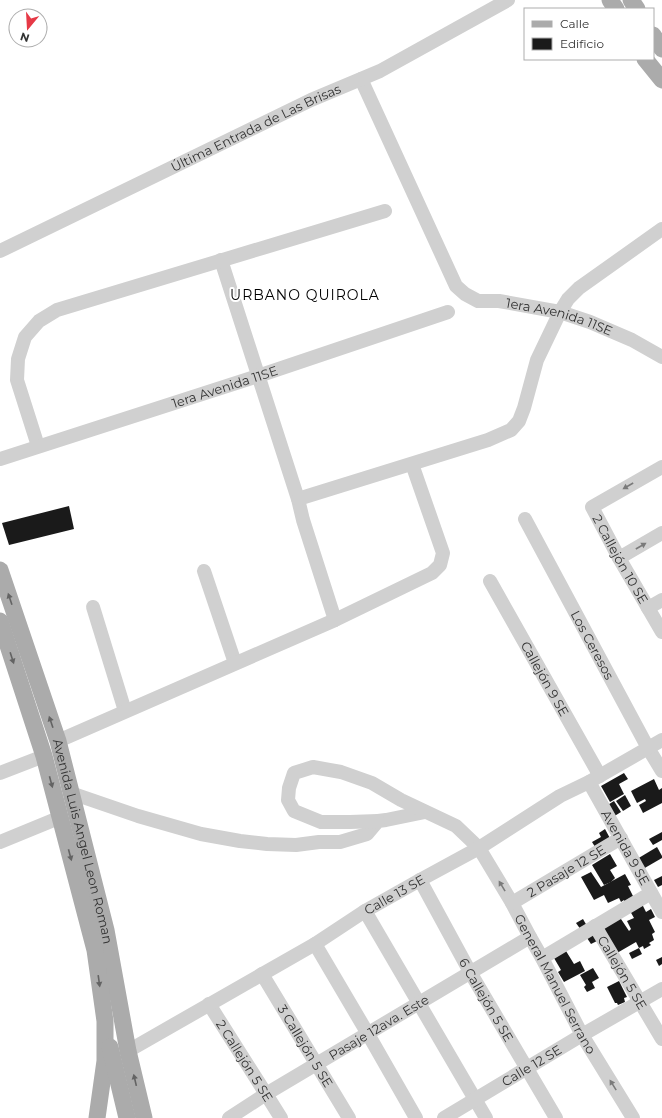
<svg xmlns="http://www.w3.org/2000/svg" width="662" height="1118" font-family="Montserrat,sans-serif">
<rect width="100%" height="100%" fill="#fff"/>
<g fill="#1a1a1a">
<path d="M69 506 74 529 9 545 2 523Z"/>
<path d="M624 773 628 779 619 784 624 794 610 802 601 786Z"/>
<path d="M654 779 659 790 662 788V803L643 813 639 805 646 801 645 799 637 803 631 791Z"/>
<path d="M625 795 631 806 623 811 616 801Z"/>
<path d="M614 801 621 812 613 817 606 806Z"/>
<path d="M605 829 612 842 597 850 592 842 601 837 599 833Z"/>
<path d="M662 832V840L653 845 649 839Z"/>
<path d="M657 847 662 856V858L643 869 637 859Z"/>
<path d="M610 854 617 866 610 870 615 878 611 882 604 885 592 865Z"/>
<path d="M591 872 601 887 625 874 631 885 628 886 634 898 625 903 624 900 621 902 619 898 608 903 604 895 594 900 581 877Z"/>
<path d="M662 876V885L658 887 654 880Z"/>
<path d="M642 904 646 912 651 909 655 917 649 920 655 932 652 934 654 940 649 943 651 945 644 949 643 946 639 948 642 954 632 959 629 953 639 948 636 942 617 953 601 927 619 916 629 931 631 929 627 921 634 918 630 911Z"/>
<path d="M583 919 587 926 581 930 576 923Z"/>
<path d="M593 931 599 940 591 944 585 935Z"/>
<path d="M566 951 574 964 580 961 585 971 564 982 558 972 561 970 554 958Z"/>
<path d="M662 957V964L659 966 656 960Z"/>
<path d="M593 968 599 978 592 982 595 988 587 992 584 987 586 985 580 975Z"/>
<path d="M619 981 627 997 624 998 625 1002 618 1005 617 1003H615L607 987Z"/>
</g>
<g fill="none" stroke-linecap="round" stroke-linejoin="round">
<g stroke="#d0d0d0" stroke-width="14">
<path id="s1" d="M361 79 456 286 465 294 478 301H499L560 312 590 322 632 340 662 357"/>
<path id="s2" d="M0 251 311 100 380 71 508 0"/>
<path d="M221 260 298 499 303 520 335 620"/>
<path d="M38 446 17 380 18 359 25 337 39 321 57 310 385 211"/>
<path id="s3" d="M0 459 258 376 448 312"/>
<path id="s4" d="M662 467 592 507 619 558 662 632"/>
<path d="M298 499 488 440 511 430 519 421 524 408 537 360 560 312 568 299 579 288 662 229"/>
<path id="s5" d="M525 519 648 748 662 771"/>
<path d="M619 558 662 533"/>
<path d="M204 571 235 663"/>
<path id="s6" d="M490 581 600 776"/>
<path d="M93 607 125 711"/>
<path d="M648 608 662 600"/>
<path d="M58 741 335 620 432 573 440 565 443 553 412 464"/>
<path d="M0 773 44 756"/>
<path id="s7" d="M589 782 662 912"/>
<path d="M71 793 138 816 201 834 240 841 267 844 296 845 319 842H340L367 834 378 821 386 820 425 812"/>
<path id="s8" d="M378 821 350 822H321L294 811 288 800 289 788 294 773 313 767 341 772 372 783 401 800 456 826 479 848 512 903 530 937 542 958 582 1035 633 1118"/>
<path d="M0 842 61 817"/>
<path id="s9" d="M420 880 470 972 556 1118"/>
<path id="s10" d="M512 903 621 838"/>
<path d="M365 911 486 1118"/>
<path id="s11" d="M595 926 662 1039"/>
<path d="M315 944 368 1034 416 1118"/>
<path d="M542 958 651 893"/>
<path id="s12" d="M262 974 349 1118"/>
<path id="s13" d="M209 1004 266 1094 281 1118"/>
<path id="s14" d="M128 1051 315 944 365 911 420 880 479 848 560 796 589 782 662 740"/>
<path id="s15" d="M229 1118 266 1094 530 937"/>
<path id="s16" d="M444 1118 582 1035 662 989"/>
</g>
<g stroke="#ababab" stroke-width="17">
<path d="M610 0 616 9"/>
<path d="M631 0 637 9"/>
<path d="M653 35 662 49"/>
<path d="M645 59 662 80"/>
<path id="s17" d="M0 570 58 741 106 930 128 1051 144 1118"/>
<path d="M0 621 44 756 95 950 105 1021V1061L97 1118"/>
<path d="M110 1047 127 1118"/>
</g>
</g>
<defs><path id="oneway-solid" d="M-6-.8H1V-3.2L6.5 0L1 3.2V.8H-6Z"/></defs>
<g fill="#7a7a7a">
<use href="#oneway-solid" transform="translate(628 486) rotate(150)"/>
<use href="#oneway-solid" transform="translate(641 546) rotate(-30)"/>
<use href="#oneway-solid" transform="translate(502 886) rotate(-121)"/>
<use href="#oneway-solid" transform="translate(613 1085) rotate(-122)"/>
</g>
<g fill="#636363">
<use href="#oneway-solid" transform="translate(10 599) rotate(-109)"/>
<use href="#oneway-solid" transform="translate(12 658) rotate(72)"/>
<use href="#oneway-solid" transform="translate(51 722) rotate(-109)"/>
<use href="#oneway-solid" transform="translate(51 782) rotate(75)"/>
<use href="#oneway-solid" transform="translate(70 855) rotate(75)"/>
<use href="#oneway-solid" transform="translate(99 981) rotate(82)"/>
<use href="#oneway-solid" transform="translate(135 1080) rotate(-103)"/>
</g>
<g text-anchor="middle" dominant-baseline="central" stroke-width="4" stroke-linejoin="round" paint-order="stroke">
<g font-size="13" fill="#333" stroke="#fff">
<text stroke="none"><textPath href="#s2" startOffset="284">Última Entrada de Las Brisas</textPath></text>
<text stroke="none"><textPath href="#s1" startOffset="338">1era Avenida 11SE</textPath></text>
<text stroke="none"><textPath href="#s3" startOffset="236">1era Avenida 11SE</textPath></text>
<text stroke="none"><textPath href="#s4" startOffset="140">2 Callejón 10 SE</textPath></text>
<text stroke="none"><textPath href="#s5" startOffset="143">Los Ceresos</textPath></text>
<text stroke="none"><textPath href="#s6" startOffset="112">Callejón 9 SE</textPath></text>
<text stroke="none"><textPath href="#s17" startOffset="284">Avenida Luis Angel Leon Roman</textPath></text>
<text stroke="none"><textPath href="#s7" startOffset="75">Avenida 9 SE</textPath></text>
<text stroke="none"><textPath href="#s10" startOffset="63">2 Pasaje 12 SE</textPath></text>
<text stroke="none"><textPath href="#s14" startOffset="309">Calle 13 SE</textPath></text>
<text stroke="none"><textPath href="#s11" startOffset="54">Callejón 5 SE</textPath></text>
<text stroke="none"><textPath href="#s8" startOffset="490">General Manuel Serrano</textPath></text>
<text stroke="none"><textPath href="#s9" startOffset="137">6 Callejón 5 SE</textPath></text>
<text stroke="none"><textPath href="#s15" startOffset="175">Pasaje 12ava. Este</textPath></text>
<text stroke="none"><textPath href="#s12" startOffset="84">3 Callejón 5 SE</textPath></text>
<text stroke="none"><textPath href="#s13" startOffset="67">2 Callejón 5 SE</textPath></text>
<text stroke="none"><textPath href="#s16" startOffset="102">Calle 12 SE</textPath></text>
</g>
<g font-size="14" letter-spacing="1" fill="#000" stroke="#fff">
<text x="305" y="295">URBANO QUIROLA</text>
</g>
</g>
<rect x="524" y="8" width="130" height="52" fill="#ffffff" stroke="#adadad"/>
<rect x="532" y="21" width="20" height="6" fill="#ababab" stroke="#adadad"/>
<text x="560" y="28" font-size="12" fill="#333333">Calle</text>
<rect x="532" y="38" width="20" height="12" fill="#1a1a1a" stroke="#adadad"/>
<text x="560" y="48" font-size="12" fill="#333333">Edificio</text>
<g transform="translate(28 28) rotate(198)"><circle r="19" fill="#ffffff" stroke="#adadad"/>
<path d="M0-3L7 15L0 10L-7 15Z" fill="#e63946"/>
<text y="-6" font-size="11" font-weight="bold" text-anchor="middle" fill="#333333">N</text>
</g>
</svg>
